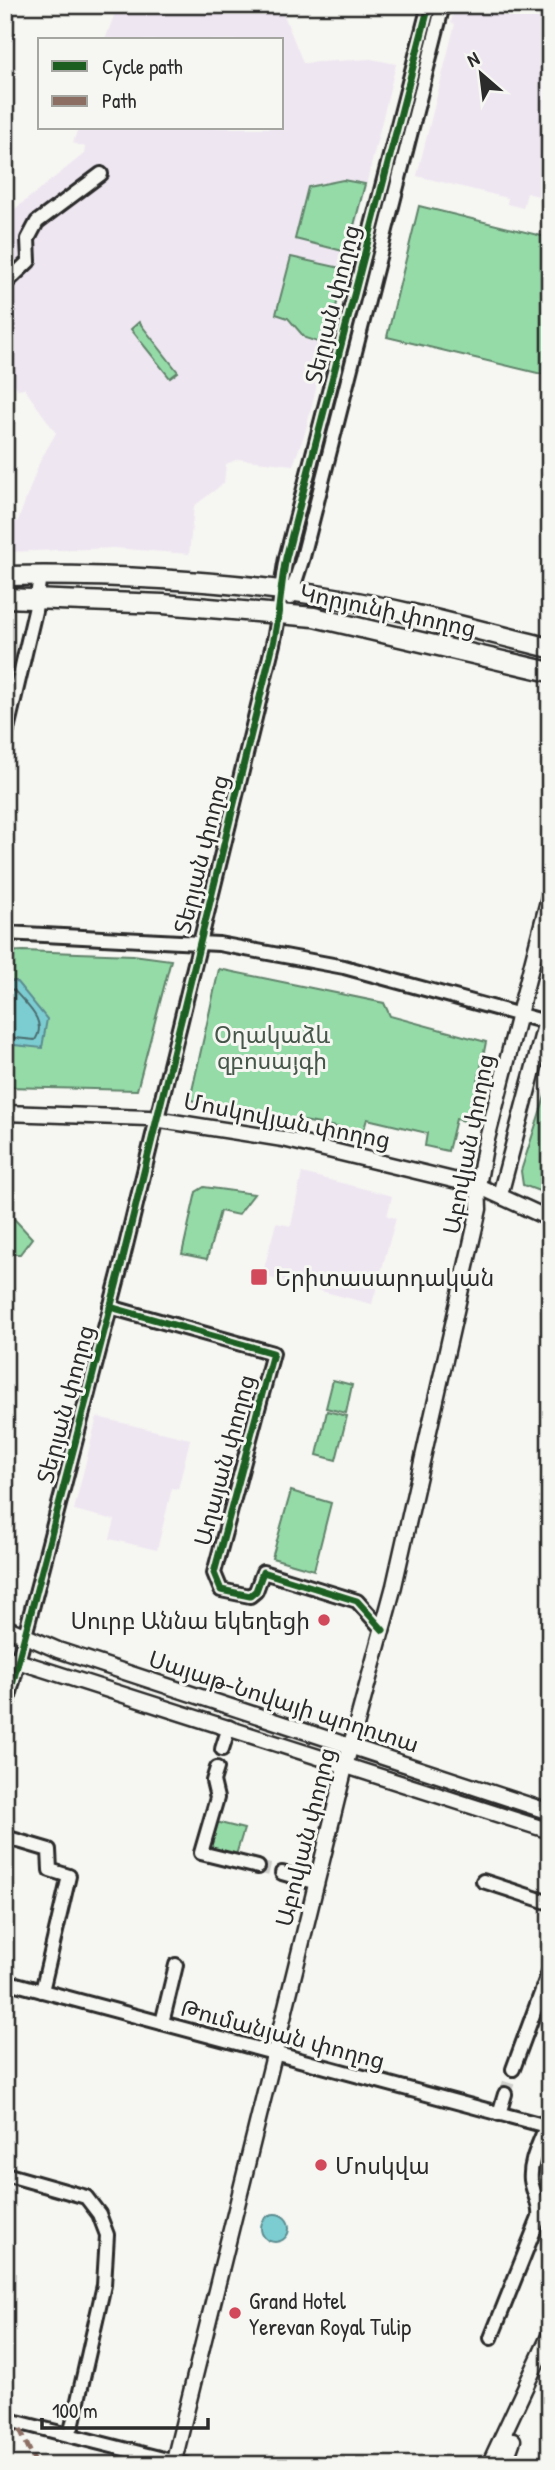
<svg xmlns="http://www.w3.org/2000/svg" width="555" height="2470" font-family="'Patrick Hand','Noto Sans Armenian',sans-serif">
<rect width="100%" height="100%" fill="#f6f6f2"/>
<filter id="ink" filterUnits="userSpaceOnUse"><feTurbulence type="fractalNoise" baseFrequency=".0143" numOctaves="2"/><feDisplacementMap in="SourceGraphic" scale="14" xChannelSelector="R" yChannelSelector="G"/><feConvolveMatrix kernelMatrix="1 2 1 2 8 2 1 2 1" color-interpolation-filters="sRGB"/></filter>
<g filter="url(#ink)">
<g fill="#eee6f1">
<path d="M118 5H280L303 63 371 59 396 64 305 433 293 465 238 459 226 464 224 483 194 506 189 554 114 548 5 552V525L18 521 40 461 56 433 24 388 18 389 5 372 8 249 5 217 84 154 85 147 73 143 78 128H282V40H105Z"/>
<path d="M455 5H502L550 17V199L527 193 523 208 507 204 508 198 417 176 455 24 451 23Z"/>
<path d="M302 1173 392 1196 387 1216 396 1218 372 1304 262 1276 276 1223 291 1226Z"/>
<path d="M97 1417 190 1439 178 1489 172 1488 157 1550 110 1539 115 1520 74 1510Z"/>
</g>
<g fill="#95dba8" stroke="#60836a" stroke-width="2">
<path d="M343 180 365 184 347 252 295 239 308 187Z"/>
<path d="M419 206 550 238V376L387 337Z"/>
<path d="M291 257 345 269 327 345 305 338 288 318 276 314Z"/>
<path d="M139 322 178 372 170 378 131 329Z"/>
<path d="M23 951 133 955 171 960 137 1090 5 1087V952Z"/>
<path d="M219 969 384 1003 390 1016 486 1042 470 1122 456 1119 448 1151 425 1146 427 1133 367 1119 363 1132 190 1100Z"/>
<path d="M548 1087 550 1088V1195L523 1185 521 1171Z"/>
<path d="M204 1187 254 1194 238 1215 220 1211 207 1259 182 1254 196 1192Z"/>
<path d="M5 1209 32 1238 20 1254H10L5 1246Z"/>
<path d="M333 1380 352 1385 346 1413 326 1408Z"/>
<path d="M327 1411 347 1416 336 1460 317 1455Z"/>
<path d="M291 1491 331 1503 314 1570 272 1558Z"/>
<path d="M216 1822 244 1829 236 1855 208 1848Z"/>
</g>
<g fill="#7ccdd2" stroke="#5c8c8f" stroke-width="2">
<path d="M5 981H16L47 1019 42 1048 5 1044Z"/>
<circle cx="275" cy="2228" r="14"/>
</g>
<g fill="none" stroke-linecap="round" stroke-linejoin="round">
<path stroke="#4b6c6e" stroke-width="2" d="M5 988 14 990C26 1005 48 1021 35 1040L5 1037"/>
<g stroke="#cdcdca" stroke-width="12" stroke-dasharray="12 6" stroke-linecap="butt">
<path d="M258 1867 282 1873"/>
<path d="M505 2094 513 2069"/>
</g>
<defs>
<g id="minor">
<path d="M5 284 29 261 28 239 37 222 101 174"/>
<path d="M290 598 303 557 443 5"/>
<path d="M5 738 35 611 40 575"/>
<path d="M5 933 219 944 344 967 550 1023"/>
<path d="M110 1307 273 1353 214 1573 221 1590 250 1596 256 1591 263 1572 357 1601 383 1630"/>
<path d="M5 1712 119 1274 273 644C280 615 280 587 286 558L429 5"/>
<path d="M222 1749 229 1727"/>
<path d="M217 1768 213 1781 217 1798 201 1853 258 1867"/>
<path d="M5 1837 49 1850 50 1870 69 1876 42 1991"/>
<path d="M282 1873 317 1883"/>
<path d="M483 1881 550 1903"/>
<path d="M5 1981 550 2127"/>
<path d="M162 2023 176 1965"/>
<path d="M513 2069 550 1969"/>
<path d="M499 2114 505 2094"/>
<path d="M5 2174 86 2197 99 2214 107 2235 104 2285 72 2427"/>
<path d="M491 2338 539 2218C541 2204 533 2194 531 2180 529 2162 540 2143 546 2126"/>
<path d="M5 2419 187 2465"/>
</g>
<g id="major">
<path d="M5 1113 148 1118 283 1139 478 1186 550 1219"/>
<path d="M500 1195 550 1006"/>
<path d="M5 1627 58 1650 550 1812"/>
<path d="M5 1657 550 1831"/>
<path d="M173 2465 346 1763 394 1586 479 1209 478 1186 485 1147 550 893"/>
<path d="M489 2465 550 2334"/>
<path d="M504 2465 513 2440"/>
</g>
<g id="highway">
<path d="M5 576C105 574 218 580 317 595 395 607 473 629 550 648"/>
<path d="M5 598 163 604 314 617 550 672"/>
</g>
</defs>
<use href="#minor" stroke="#2b2b2b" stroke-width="18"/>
<use href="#major" stroke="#2b2b2b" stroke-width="19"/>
<use href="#highway" stroke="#2b2b2b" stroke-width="23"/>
<use href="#minor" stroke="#f6f6f2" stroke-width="12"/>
<use href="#major" stroke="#f6f6f2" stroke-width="14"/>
<use href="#highway" stroke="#f6f6f2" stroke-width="18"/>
<g stroke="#8d6e63" stroke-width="5" stroke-dasharray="10 5" stroke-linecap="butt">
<path d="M5 2394 14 2414"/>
<path d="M20 2429 36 2465"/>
</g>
<defs>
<g id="cycleway">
<path d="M110 1307 273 1353 214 1573 221 1590 250 1596 256 1591 263 1572 357 1601 383 1630"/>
<path d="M5 1712 119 1274 273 644C280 615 280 587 286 558L429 5"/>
</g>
</defs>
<use href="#cycleway" stroke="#f6f6f2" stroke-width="11"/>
<use href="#cycleway" stroke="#1b5e20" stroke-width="7"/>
</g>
</g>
<g fill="#d1495b" stroke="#f6f6f2" stroke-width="2.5">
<rect x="250" y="1268" width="18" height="18" rx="3.5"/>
<circle cx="324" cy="1620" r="7"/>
<circle cx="321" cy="2165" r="7"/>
<circle cx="235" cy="2313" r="7"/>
</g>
<g text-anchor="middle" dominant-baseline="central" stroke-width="6" stroke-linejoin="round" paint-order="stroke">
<g font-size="23" fill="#2b2b2b" stroke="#f6f6f2">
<text transform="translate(332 304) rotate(-76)">Տերյան փողոց</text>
<text transform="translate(388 610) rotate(12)">Կորյունի փողոց</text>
<text transform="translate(201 854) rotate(-76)">Տերյան փողոց</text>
<text transform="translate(287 1120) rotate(11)">Մոսկովյան փողոց</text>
<text transform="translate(468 1144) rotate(-79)">Աբովյան փողոց</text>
<text transform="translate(65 1404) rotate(-75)">Տերյան փողոց</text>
<text transform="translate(224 1460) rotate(-75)">Աղայան փողոց</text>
<text transform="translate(284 1701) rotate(18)">Սայաթ-Նովայի պողոտա</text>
<text transform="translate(305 1837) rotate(-76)">Աբովյան փողոց</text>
<text transform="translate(283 2034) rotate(15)">Թումանյան փողոց</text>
</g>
<g font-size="23" fill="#46574a" stroke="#f6f6f2">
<text x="272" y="1034">Օղակաձև<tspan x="272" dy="26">զբոսայգի</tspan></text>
</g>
<g font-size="23" fill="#2b2b2b" stroke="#f6f6f2" text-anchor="start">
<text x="275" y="1277">Երիտասարդական</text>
<text x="310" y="1620" text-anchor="end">Սուրբ Աննա եկեղեցի</text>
<text x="335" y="2165">Մոսկվա</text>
<text x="249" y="2300">Grand Hotel<tspan x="249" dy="26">Yerevan Royal Tulip</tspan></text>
</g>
</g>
<rect width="555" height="2470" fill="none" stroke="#f6f6f2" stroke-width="28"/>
<rect x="14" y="14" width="527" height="2442" fill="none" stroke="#2b2b2b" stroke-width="2.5" filter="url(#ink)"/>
<rect x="38" y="38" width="245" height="91" fill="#f6f6f2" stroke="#a5a5a2" stroke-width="2"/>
<rect x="52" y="61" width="35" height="10" fill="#1b5e20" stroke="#a5a5a2" stroke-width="2"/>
<text x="102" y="74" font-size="21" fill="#2b2b2b">Cycle path</text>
<rect x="52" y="96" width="35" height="10" fill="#8d6e63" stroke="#a5a5a2" stroke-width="2"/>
<text x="102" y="108" font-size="21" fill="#2b2b2b">Path</text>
<g transform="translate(481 74) rotate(332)" stroke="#f6f6f2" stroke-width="5" paint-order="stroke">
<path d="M0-5L12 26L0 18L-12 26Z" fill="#2b2b2b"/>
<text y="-10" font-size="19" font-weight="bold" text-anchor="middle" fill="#2b2b2b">N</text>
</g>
<path d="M42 2418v10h166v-10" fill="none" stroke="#2b2b2b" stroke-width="3.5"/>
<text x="52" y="2418" font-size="21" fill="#2b2b2b" stroke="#f6f6f2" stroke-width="5" paint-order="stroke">100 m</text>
</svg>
